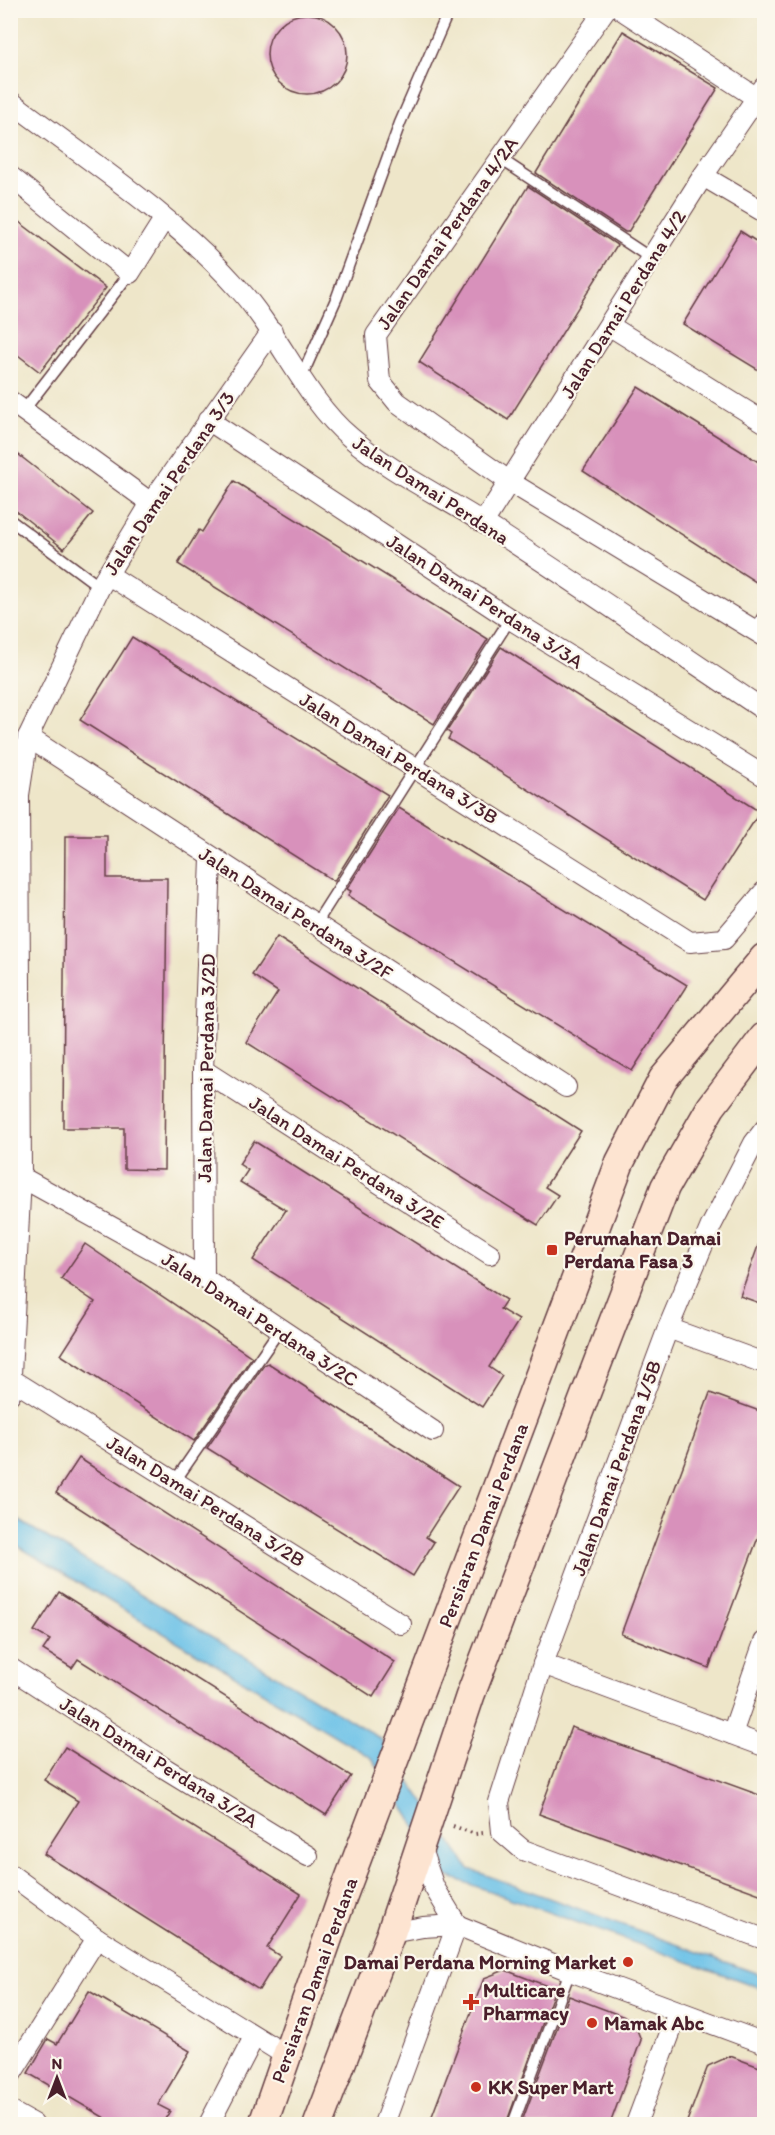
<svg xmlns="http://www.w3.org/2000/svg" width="775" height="2135" font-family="Itim,sans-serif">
<rect width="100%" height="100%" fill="#fbf7ec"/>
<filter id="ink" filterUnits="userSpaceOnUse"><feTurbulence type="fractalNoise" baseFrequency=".0167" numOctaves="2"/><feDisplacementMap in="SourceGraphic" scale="12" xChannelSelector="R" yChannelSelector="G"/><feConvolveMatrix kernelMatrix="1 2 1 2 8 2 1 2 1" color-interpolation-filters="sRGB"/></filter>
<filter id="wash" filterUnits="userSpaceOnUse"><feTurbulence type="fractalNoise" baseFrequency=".008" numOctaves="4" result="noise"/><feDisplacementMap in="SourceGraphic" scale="24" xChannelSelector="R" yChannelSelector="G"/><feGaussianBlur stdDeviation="1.35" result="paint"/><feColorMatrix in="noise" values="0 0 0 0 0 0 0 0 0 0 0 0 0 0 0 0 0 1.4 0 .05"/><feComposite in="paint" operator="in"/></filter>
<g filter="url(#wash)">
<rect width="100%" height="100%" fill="#eee6c9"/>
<path fill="#6ac1e7" stroke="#5a7089" stroke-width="1.5" d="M10 1515 380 1738 469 1869 764 1976V1989L447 1876 372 1758 11 1542Z"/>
<g id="blocks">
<g fill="#d891bb">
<circle cx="307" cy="54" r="40"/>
<path d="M623 31 718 88 628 232H625L536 173Z"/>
<path d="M528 186 617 245 508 420 419 362Z"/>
<path d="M10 215 106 288 40 372 10 349Z"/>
<path d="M740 231 765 247V374L683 324Z"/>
<path d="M638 387 765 466V588L583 471Z"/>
<path d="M10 448 93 513 64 549 10 506Z"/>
<path d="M234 481 488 639 434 724 178 564 199 530 202 532Z"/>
<path d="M132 637 388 795 334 881 80 720Z"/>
<path d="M501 647 760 812 703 900 448 739 451 734 447 731Z"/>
<path d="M399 808 687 985 632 1071 348 896 351 891 347 889Z"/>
<path d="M65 836H107V878H167L164 1170 124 1169V1128H63Z"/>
<path d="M277 937 581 1131 545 1187 558 1195 538 1225 246 1042 278 992 252 975Z"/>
<path d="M254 1141 506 1300 500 1309 519 1320 489 1367 502 1376 482 1407 253 1260 286 1210 240 1182 248 1170 239 1164Z"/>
<path d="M762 1235H765V1305L740 1296Z"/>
<path d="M85 1244 252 1357 194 1441 61 1355 95 1302 61 1279Z"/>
<path d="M268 1363 459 1486 426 1537 434 1542 413 1576 207 1448 264 1365Z"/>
<path d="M710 1393 765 1413V1519L709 1668 621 1634Z"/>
<path d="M79 1458 395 1662 373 1697 56 1493Z"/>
<path d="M59 1592 351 1776 326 1815 78 1659 72 1668 43 1650 50 1640 34 1631Z"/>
<path d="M571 1727 765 1797V1896L539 1814Z"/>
<path d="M65 1747 301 1894 267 1948 280 1956 259 1990 44 1854 78 1801 44 1780Z"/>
<path d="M505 1970 555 1989 506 2124H429L484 1978Z"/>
<path d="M89 1991 190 2051 158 2105 170 2111 162 2124H115L28 2073 48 2039 57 2044Z"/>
<path d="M569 1996 633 2020 641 2040 610 2124H521Z"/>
<path d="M730 2056 765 2069V2124H686L708 2066Z"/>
</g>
</g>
</g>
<g filter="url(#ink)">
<use href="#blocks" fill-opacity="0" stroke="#633d43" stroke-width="1.5"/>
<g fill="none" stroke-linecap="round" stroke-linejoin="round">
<defs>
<g id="lane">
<path d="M499 158 652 259"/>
<path d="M302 376 337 297 400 123 449 10"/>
<path d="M24 410 130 273"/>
<path d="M10 520 100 587"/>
<path d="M755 630 764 615"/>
<path d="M315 925 510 619"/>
<path d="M175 1481 280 1329"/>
<path d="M513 2124 570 1971"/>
</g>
<g id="street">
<path d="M605 10 376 335 380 381 397 402 510 482 764 636"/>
<path d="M622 10 757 98"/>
<path d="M10 101C88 160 173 215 238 288 279 333 305 399 350 437 389 471 438 494 482 522 577 583 670 647 764 710"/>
<path d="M10 176 130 273 164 219"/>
<path d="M703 176 764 212"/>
<path d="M610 326 764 422"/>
<path d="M10 401 151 503"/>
<path d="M208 420 510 619 764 776"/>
<path d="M483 523 703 176 764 87"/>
<path d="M107 574 690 942 724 939 764 892"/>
<path d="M28 737 566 1087"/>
<path d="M203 1070 490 1254"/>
<path d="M764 1130 754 1143 711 1226 668 1328 543 1664 499 1802 502 1832 523 1850 764 1939"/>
<path d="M21 1177 204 1278 433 1431"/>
<path d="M204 1278 203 1070 211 859"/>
<path d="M668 1328 764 1363"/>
<path d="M11 1379 401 1624"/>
<path d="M10 1394 21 1177 19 795 28 737 100 587 151 503 272 331"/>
<path d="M543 1664 764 1746"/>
<path d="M10 1668 166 1769 308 1856"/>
<path d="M732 1734 764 1642"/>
<path d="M420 1846 434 1887 457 1925"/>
<path d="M10 1874 97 1938 287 2056"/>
<path d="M391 1933 423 1927 457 1925 570 1971 764 2043"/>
<path d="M10 2076 97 1938"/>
<path d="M10 2111 33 2124"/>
<path d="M209 2124 254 2037"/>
<path d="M384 2124 457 1925"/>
<path d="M636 2124 678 2012"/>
</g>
<g id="secondary">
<path d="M263 2124 342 1898 620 1162 663 1079 764 958"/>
<path d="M318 2124 391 1933 470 1696 665 1187 711 1107 764 1037"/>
</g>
</defs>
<use href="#lane" stroke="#633d43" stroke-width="13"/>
<use href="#street" stroke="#633d43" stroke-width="22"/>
<use href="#secondary" stroke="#633d43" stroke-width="31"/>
<path stroke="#633d43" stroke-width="4" stroke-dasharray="1.5 4.5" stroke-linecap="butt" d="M453 1826 475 1834 483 1833"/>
<use href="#lane" stroke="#fff" stroke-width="10"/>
<use href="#street" stroke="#fff" stroke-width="20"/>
<use href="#secondary" stroke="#fde4d1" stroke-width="28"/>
</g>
</g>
<g fill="#c8321e" stroke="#fbf7ec" stroke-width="2">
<rect x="546" y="1244" width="12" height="12" rx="3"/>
<circle cx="628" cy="1962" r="6"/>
<path d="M468 1993h6v6h6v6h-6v6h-6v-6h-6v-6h6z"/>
<circle cx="592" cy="2023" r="6"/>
<circle cx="476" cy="2087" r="6"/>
</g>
<g text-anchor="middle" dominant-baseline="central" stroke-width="4.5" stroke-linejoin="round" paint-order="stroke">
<g font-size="20" fill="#4a1f2b" stroke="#fbf7ec">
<text transform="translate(447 233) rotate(-55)">Jalan Damai Perdana 4/2A</text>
<text transform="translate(623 304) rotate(-58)">Jalan Damai Perdana 4/2</text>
<text transform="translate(169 483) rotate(-56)">Jalan Damai Perdana 3/3</text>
<text transform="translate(431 490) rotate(33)">Jalan Damai Perdana</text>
<text transform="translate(485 601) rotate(33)">Jalan Damai Perdana 3/3A</text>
<text transform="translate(399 758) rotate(32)">Jalan Damai Perdana 3/3B</text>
<text transform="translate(296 913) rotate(33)">Jalan Damai Perdana 3/2F</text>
<text transform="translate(206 1068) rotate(-89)">Jalan Damai Perdana 3/2D</text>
<text transform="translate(347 1162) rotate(33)">Jalan Damai Perdana 3/2E</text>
<text transform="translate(260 1319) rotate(33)">Jalan Damai Perdana 3/2C</text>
<text transform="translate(616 1468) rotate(-70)">Jalan Damai Perdana 1/5B</text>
<text transform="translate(206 1501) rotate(32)">Jalan Damai Perdana 3/2B</text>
<text transform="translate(483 1525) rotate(-69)">Persiaran Damai Perdana</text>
<text transform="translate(159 1762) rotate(32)">Jalan Damai Perdana 3/2A</text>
<text transform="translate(314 1980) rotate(-70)">Persiaran Damai Perdana</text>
</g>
<g font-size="20" font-weight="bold" fill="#4a1f2b" stroke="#fbf7ec" text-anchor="start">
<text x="564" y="1238">Perumahan Damai<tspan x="564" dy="23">Perdana Fasa 3</tspan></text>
<text x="616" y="1962" text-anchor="end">Damai Perdana Morning Market</text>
<text x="483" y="1990">Multicare<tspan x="483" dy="23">Pharmacy</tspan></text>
<text x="604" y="2023">Mamak Abc</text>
<text x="488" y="2087">KK Super Mart</text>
</g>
</g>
<rect width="775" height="2135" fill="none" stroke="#fbf7ec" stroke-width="36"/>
<g transform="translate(57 2078)" stroke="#fbf7ec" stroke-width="4.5" paint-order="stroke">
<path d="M0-4.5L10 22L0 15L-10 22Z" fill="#4a1f2b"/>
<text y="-9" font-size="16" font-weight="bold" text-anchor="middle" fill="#4a1f2b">N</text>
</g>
</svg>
